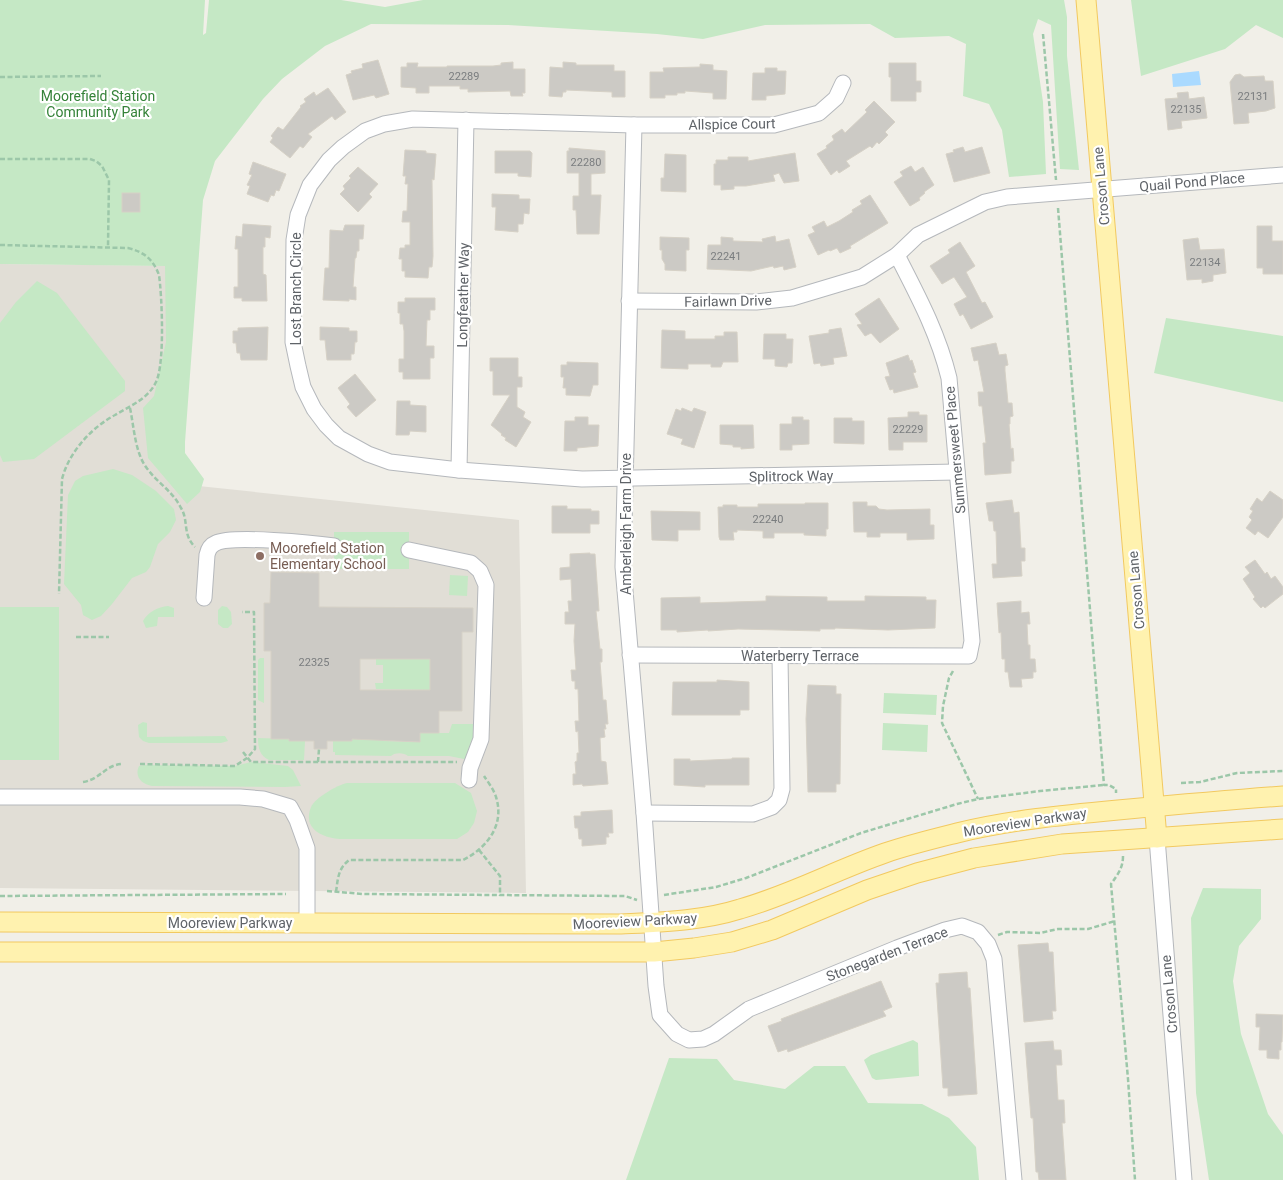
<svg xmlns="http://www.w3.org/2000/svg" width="1283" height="1180" font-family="Roboto,sans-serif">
<rect width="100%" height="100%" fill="#f1efe8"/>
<path fill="#e1ded6" d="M0 264 185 266 170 483 519 520 526 893 0 888Z"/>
<g fill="#c5e8c5">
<path d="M0 0H205L203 35 206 33 209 0H341L385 7 423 0H1064L1067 17V56L1079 170 1060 169 1051 25 1038 19 1033 34 1043 102 1046 174 1009 177 1002 130 989 104 963 96 966 44 949 36 895 38 870 24 765 25 703 39 657 34 508 25 371 24 325 46 282 79 263 99 215 161 203 200 185 442V453L204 479 200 492 187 504 148 458 143 408 154 396 166 342 165 266 0 264Z"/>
<path d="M1131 0H1283V38L1256 25 1225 49 1141 76Z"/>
<path d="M37 281 57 293 125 381V391L34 459 3 462 0 455V323L16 302Z"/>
<path d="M1166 318 1283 336V402L1154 373Z"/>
<path d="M113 469 132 475 156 491 174 509 176 520 170 532 158 544 150 567 146 572 132 578 112 604 101 616 92 620 83 615 81 605 64 584 68 495 75 481 83 476Z"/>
<rect x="334" y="532" width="75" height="37"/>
<path d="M450 575 468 576 467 596 449 595Z"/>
<path d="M168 606 174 608V617H158L157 626 146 628 143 621C148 612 158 607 168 606Z"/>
<path d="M222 606 227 607 231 612 232 624 228 628H223L218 624V610Z"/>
<rect x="0" y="607" width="59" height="153"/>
<path d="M260 658H264V703L258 700V660Z"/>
<path d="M376 659H430V690L376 689 375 683H383V665H376Z"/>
<path d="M884 693 937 695 936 715 883 713Z"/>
<path d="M143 722 147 723V737L225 736 228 741 221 743H149L143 741 139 737 138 725Z"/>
<path d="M883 723 928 725 927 752 882 750Z"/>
<path d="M452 724H477L469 760 449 756H408C404 753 396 752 391 756L335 755V752H333V741H351L352 739H383V741L420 742V733H449Z"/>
<path d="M258 738 289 739 290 741H305L304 760H269C260 756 258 748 258 738Z"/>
<path d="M251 762 288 766 293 770 301 786 285 787 152 786C142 784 134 777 139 766L145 765 235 766Z"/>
<path d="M347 783H455L471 793 477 811 474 823 468 832 457 839H340C323 838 302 829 311 807 315 798 337 785 347 783Z"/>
<path d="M1203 888 1261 889V919L1239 946 1233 981 1241 1034 1268 1114 1283 1135V1180H1209L1196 1093 1191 918Z"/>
<path d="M913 1040 918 1043 919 1076 876 1080 872 1078 864 1060 871 1055Z"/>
<path d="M669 1058 717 1059 734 1080 785 1089 814 1066H845L868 1103 922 1104 949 1118 976 1147 979 1180H626Z"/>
</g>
<path fill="#aadaff" d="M1199 71 1201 85 1173 87 1172 74Z"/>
<g fill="#cccac5" stroke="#d6d1c6" fill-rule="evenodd">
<path d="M378 60 389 94 376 98 374 95 353 100 346 75 352 73 351 71 363 68 362 64Z"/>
<path d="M513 62V69H525V93H522L523 96H511L510 91 468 92V89H460V86H429V93H416V88L401 87V67H407V63H418L417 67H447V66H493L501 65V63Z"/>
<path d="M563 62 576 63V65H614V71H625V97H612V92L566 90V92H563L562 97 549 96 550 67 563 68Z"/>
<path d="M889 63H916V81H921V92H916V101H891V77H889Z"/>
<path d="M700 64 713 65V70L727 71 726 99H713V93L685 91V93H677V95H665V98H650V72H664L663 68 700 67Z"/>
<path d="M765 68H777V71H786L785 94 766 96V100H752L753 73H765Z"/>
<path d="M1240 74 1244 77 1264 76 1265 81H1273L1275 108 1266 111 1248 113 1249 123 1234 124 1230 82 1235 75Z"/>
<path d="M328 88 346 112 335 120 332 116 308 134 312 137 303 148 300 146 290 158 270 142 273 138 271 136 278 127 283 130 301 107 300 106 306 102 304 99 314 92 316 96Z"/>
<path d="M1188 92 1189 99 1204 97 1207 118 1181 121 1182 128 1168 130 1165 99 1178 98 1177 93Z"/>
<path d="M874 101 895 122 885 132 888 135 879 144 877 142 872 148 870 146 846 161 850 166 839 173 837 170 831 175 817 154 827 148 826 146 834 140 832 136 842 129 845 133 867 112 865 110Z"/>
<path d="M963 147 965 152 982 147 990 173 954 182 946 154 954 152 953 150Z"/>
<path d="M569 148 605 151V173L591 174V195H601L599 234H577L576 210H573V196H579V173H567V151H569Z"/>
<path d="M405 150 426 151V153L436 154 434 180 432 179 433 256 432 267H429L428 278 405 277V271H402V259H399L400 248H405V245H410V222H402L403 211H407L408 184H405L406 176H403Z"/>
<path d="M495 151H530L532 153 531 177 518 176V173H495Z"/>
<path d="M795 153 799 181 784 183 779 173 773 175 775 181 746 186H734V189L721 190V185H714V164H716V160H728V157H748V161Z"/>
<path d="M665 154 686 155V192L661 191V178H664Z"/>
<path d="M253 162 286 174 279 191 276 190 274 196 271 195 268 202 247 194 250 186 247 185 252 175 249 174Z"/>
<path d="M911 166 915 172 923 167 934 185 924 192 925 193 919 198 920 200 910 206 894 182 903 176 900 172Z"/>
<path d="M358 167 378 184 369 194 372 197 358 212 340 194 345 189 343 186 351 178 349 176Z"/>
<rect x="122" y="193" width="18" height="19"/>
<path d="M492 194 519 195V199H530L529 214 524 213 523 224H518V232L495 230 496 207H492Z"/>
<path d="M870 195 888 223 850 246 851 248 840 253 837 248 830 251 829 250 818 255 808 235 815 232 812 227 824 221 827 227 839 221 853 212 852 210 862 204 860 201Z"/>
<path d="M243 224 271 226 270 238 265 237V247H263V274L266 275 267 301H242V298H234V287H238V249H235L236 236 242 237Z"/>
<path d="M345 225H364L363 239H359V251H357L356 258H355L353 287H356V300L349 299V301L323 300 325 268H329L330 230 343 231Z"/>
<path d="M1257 226H1272V241H1283V274H1263V268H1257Z"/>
<path d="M775 236 776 242 789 239 796 267 784 270 783 266 774 268 773 266 751 271 707 269 708 245H721V237L733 238V241L763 242 762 239Z"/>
<path d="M660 237 689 238V250H686V271L665 270V264L662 259V250H660Z"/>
<path d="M1198 238 1200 250 1224 249 1226 273 1213 275V281L1202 283V279L1187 280 1183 240Z"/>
<path d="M960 242 975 266 966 272 982 303 985 302 993 317 971 329 963 314 960 316 954 304 967 297 954 277 942 284 930 266 950 253 948 250Z"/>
<path d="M405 298H435V310H430V320H427L426 346H434V358H430V379H403V372H399V359H404V331L403 324H400V313H398V302H405Z"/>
<path d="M879 298 899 329 880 343 871 333 865 336 857 325 862 324 855 314Z"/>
<path d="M268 327 267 360H241L240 353H237L236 343H233V331H238V328Z"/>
<path d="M320 327 349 328V331H357V342H355L354 354H351V360H327L325 340H320Z"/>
<path d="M841 328 847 356 833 358 834 364 821 366 820 363 814 364 809 336 829 333V330Z"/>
<path d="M662 330 685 331V339H715V336H724V332H737L738 362H723L721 367H711V364H688V369L661 368Z"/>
<path d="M764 334H786V339H793L792 363H788L787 367 775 366V359H763Z"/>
<path d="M996 343 999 355 1006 354 1008 365 1005 366V371L1008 403H1012L1013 416 1010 417V424H1009L1011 449 1013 448 1014 461H1011V473L985 475 983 443H986L982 406H979L978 392H984L978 360 974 361 971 348Z"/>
<path d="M908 355 910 361 912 360 916 372 913 373 918 387 894 393 893 389 890 390 885 377 890 376 886 363Z"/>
<path d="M490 358H518V377H522V387H517V407L525 412 523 417 531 422 516 447 505 440 506 438 501 435 502 434 491 425 510 395H493V371H490Z"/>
<path d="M567 362 598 363V385H593L590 396 566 395V388H563L564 377H561V365H567Z"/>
<path d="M355 374 376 400 356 417 347 407 350 404 338 388Z"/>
<path d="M397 401H410V405L426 406V432L410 431 409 435H396Z"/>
<path d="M682 408 692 412 694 408 706 412 694 448 681 444 683 439 667 434 676 409 681 411Z"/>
<path d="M908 412H919V415H927V442H903V450H889L888 418 908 417Z"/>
<path d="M575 417H588V425H599L598 446 577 448V451H564L565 421H575Z"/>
<path d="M792 417H803V420H809V444L792 445V450H780V424H792Z"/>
<path d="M834 418H852V421H864V444L834 443Z"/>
<path d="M720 425H753L754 448 741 449V447H733V445L720 444Z"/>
<path d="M1270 491 1283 500V517L1268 538 1258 531 1255 535 1246 528 1252 520 1249 517 1253 511 1250 509 1257 498 1262 502Z"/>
<path d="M1012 500 1014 513 1019 512 1021 548H1025V561H1021L1022 576 993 578 992 564H997L996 531H994L993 521H989L986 503Z"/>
<path d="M853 502H867V506H876L879 509 887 510 930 509V525H934V539L907 540V533H880V537H867V532H854Z"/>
<path d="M805 503H828V529H826V536L804 535V533H774V538H763V531L737 530V532H733L734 540H720L719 537 718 507H723V505H737V507H758V504H805Z"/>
<path d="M552 506H567V509H591V511H599V524H590V533H552Z"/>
<path d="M651 511 700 512V530H678V541L652 540Z"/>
<path d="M590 553V554H595L599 611H596L600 649H602V662H600L603 700H606L608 724H605L606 729H604L605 737 600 738 601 761 606 762 608 784 583 786 582 784 573 785V774H576L575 762 577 761V753H579L578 731 576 732 575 721H579L578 689H575V681H572L571 670H576L574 641 575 624H565V612H569L568 601H572L571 579 560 580V568L570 567V554Z"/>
<path d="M1255 560 1265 574 1267 572 1271 579 1275 576 1283 587V594L1265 608 1263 606 1261 608 1253 599 1255 597 1243 579 1250 573 1245 567Z"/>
<path d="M271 572 319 573V607L473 608V632H462V711H439V733H420V742L352 739V741H327V749H314V741H289V739H271V651H264V603H270ZM360 659H430V690H360Z"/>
<path d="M766 596 827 597V601H865V596L926 597V600H936L935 628 888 630 835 628V629H820V631L738 629 708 631V630L677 632V630H661V598L700 597V603L766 601Z"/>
<path d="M1021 601V613L1029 612 1030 624H1027L1028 645H1030V659H1035L1036 672H1033V678L1021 679 1022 687H1010L1008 672H1005V659H1002L1001 632 999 633 997 603Z"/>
<path d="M717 680 749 682V710H740V715H672L673 682H717Z"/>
<path d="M808 685 836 686V694H841L840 784H836V792H808L806 719Z"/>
<path d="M732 758H749V785H705V787L674 785V759H690V761L732 759Z"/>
<path d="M612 810 613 833H608L609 837H606V844L582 846V839H579L578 828H575L574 816H581V812Z"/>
<path d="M1048 943 1049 952H1053L1056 1011H1052L1053 1019 1024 1022 1018 945Z"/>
<path d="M967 972 968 988H970L977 1094 948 1096V1088H943L936 983H939V974Z"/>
<path d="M881 981 892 1007 883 1011 886 1016 788 1052 787 1049 778 1052 768 1026 782 1021 781 1019Z"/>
<path d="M1256 1014 1283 1015 1282 1042H1281V1050H1279V1059L1267 1058V1050H1259L1260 1027H1256Z"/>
<path d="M1053 1041 1054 1050H1061L1062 1065H1056L1058 1100H1064L1065 1123H1062L1066 1180H1039L1038 1172H1036L1033 1118H1031L1025 1043Z"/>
</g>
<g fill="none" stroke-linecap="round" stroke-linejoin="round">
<defs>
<g id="minor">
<path d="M843 83 836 98 819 113 774 125H634L413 119 384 124 365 131 343 147 329 160 310 185 298 215 294 240 293 342 298 366 303 387 314 409 326 425 339 438 368 454 390 462 459 470 582 479 957 472"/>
<path d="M634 125 623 567 644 813 656 986 660 1015 677 1034 689 1040 703 1039 714 1034 749 1009 897 948 945 930 962 926 978 932 988 944 994 959 1014 1180"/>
<path d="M629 301 756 302 792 298 862 277 897 255 918 235 985 202 1007 197 1283 175"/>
<path d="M459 470 466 120"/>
<path d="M409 550 471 563 480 571 486 585 481 739 470 768 469 780"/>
<path d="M204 598 207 555C208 550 211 545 216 543 232 535 314 543 334 546"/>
<path d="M630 655 969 656 972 641 949 378C938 333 918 296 897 255"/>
<path d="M0 797H240L263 799 290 807 297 820 307 848V923"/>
<path d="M644 813 753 814 772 807 779 800 782 789 780 656"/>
<path d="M1157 838 1184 1180"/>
</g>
<g id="major">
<path d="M1086 0 1157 838"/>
<path d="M0 922 621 924C661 922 702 921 740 909 790 895 836 870 885 853 908 845 933 839 957 833 1010 820 1064 815 1118 810 1173 805 1228 800 1283 796"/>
<path d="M0 952H654L694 948 732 942 772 930 867 890 917 873 974 858 1062 844 1283 829"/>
</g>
</defs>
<use href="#minor" stroke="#b5b8bc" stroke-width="17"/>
<use href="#major" stroke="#f2c960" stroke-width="21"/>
<g stroke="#9cc7a9" stroke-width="2.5" stroke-dasharray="5 2.5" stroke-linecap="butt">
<path d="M1043 34 1056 180"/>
<path d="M0 77 101 76"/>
<path d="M0 159H90L96 161 102 166 109 180 108 246"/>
<path d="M1058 208 1104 785H1109L1116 789V793"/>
<path d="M0 245 128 248C144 252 153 259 159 275 162 296 165 364 156 382 148 399 130 406 115 415 91 428 69 452 62 479L59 594"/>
<path d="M130 408C134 427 135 452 146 467 157 483 172 490 181 508 189 521 182 534 195 547"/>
<path d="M76 637H109"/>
<path d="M953 671 949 678 943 706 942 723 978 799"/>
<path d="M243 752 251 762H457"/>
<path d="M318 762 319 749"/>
<path d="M140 764 235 766 247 758 255 749 254 612H242"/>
<path d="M83 782C101 779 105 765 122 764"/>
<path d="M1181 783 1200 782 1237 773 1283 771"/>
<path d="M479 850 500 876V896"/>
<path d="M1123 856C1123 868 1118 874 1111 884L1128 1079 1135 1180"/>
<path d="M327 891 363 894 625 896 637 900"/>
<path d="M336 892C338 878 338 869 349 860H463C487 848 505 825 496 797 494 790 488 782 484 776"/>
<path d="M664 895 716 887 746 878 861 833 957 804 978 799 1040 791 1104 785"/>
<path d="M0 896 286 894"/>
<path d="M998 935 1007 932 1040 933 1058 929H1088L1115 921"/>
</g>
<use href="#minor" stroke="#fff" stroke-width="15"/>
<use href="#major" stroke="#fff2af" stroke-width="19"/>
</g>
<circle fill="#8d6e63" stroke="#fff" stroke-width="2" cx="260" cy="556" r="5"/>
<g text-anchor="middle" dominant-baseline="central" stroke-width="4.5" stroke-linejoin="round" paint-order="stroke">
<g font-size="11" fill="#7a7d7f">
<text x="464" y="76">22289</text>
<text x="1253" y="96">22131</text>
<text x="1186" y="109">22135</text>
<text x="586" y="162">22280</text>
<text x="726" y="256">22241</text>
<text x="1205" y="262">22134</text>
<text x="908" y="429">22229</text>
<text x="768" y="519">22240</text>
<text x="314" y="662">22325</text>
</g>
<g font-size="14" fill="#348238" stroke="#fff">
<text x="98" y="96">Moorefield Station<tspan x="98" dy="16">Community Park</tspan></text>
</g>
<g font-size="14" fill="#5f6368" stroke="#fff">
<text transform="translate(732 124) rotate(-1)">Allspice Court</text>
<text transform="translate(1192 182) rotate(-5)">Quail Pond Place</text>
<text transform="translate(1101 186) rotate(-95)">Croson Lane</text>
<text transform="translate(296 289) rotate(-90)">Lost Branch Circle</text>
<text transform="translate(463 295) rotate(-89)">Longfeather Way</text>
<text transform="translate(728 301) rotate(-1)">Fairlawn Drive</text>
<text transform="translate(955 450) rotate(-95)">Summersweet Place</text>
<text transform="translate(791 476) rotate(-1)">Splitrock Way</text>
<text transform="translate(626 524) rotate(-90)">Amberleigh Farm Drive</text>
<text transform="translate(1136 590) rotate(-95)">Croson Lane</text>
<text x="800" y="656">Waterberry Terrace</text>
<text transform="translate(1025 822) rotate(-9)">Mooreview Parkway</text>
<text transform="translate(635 921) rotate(-3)">Mooreview Parkway</text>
<text x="230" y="923">Mooreview Parkway</text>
<text transform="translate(887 954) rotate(-21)">Stonegarden Terrace</text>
<text transform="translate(1169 994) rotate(-95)">Croson Lane</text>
</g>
<g font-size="14" fill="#785e54" stroke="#fff" text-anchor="start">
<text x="270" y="548">Moorefield Station<tspan x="270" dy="16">Elementary School</tspan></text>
</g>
</g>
</svg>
